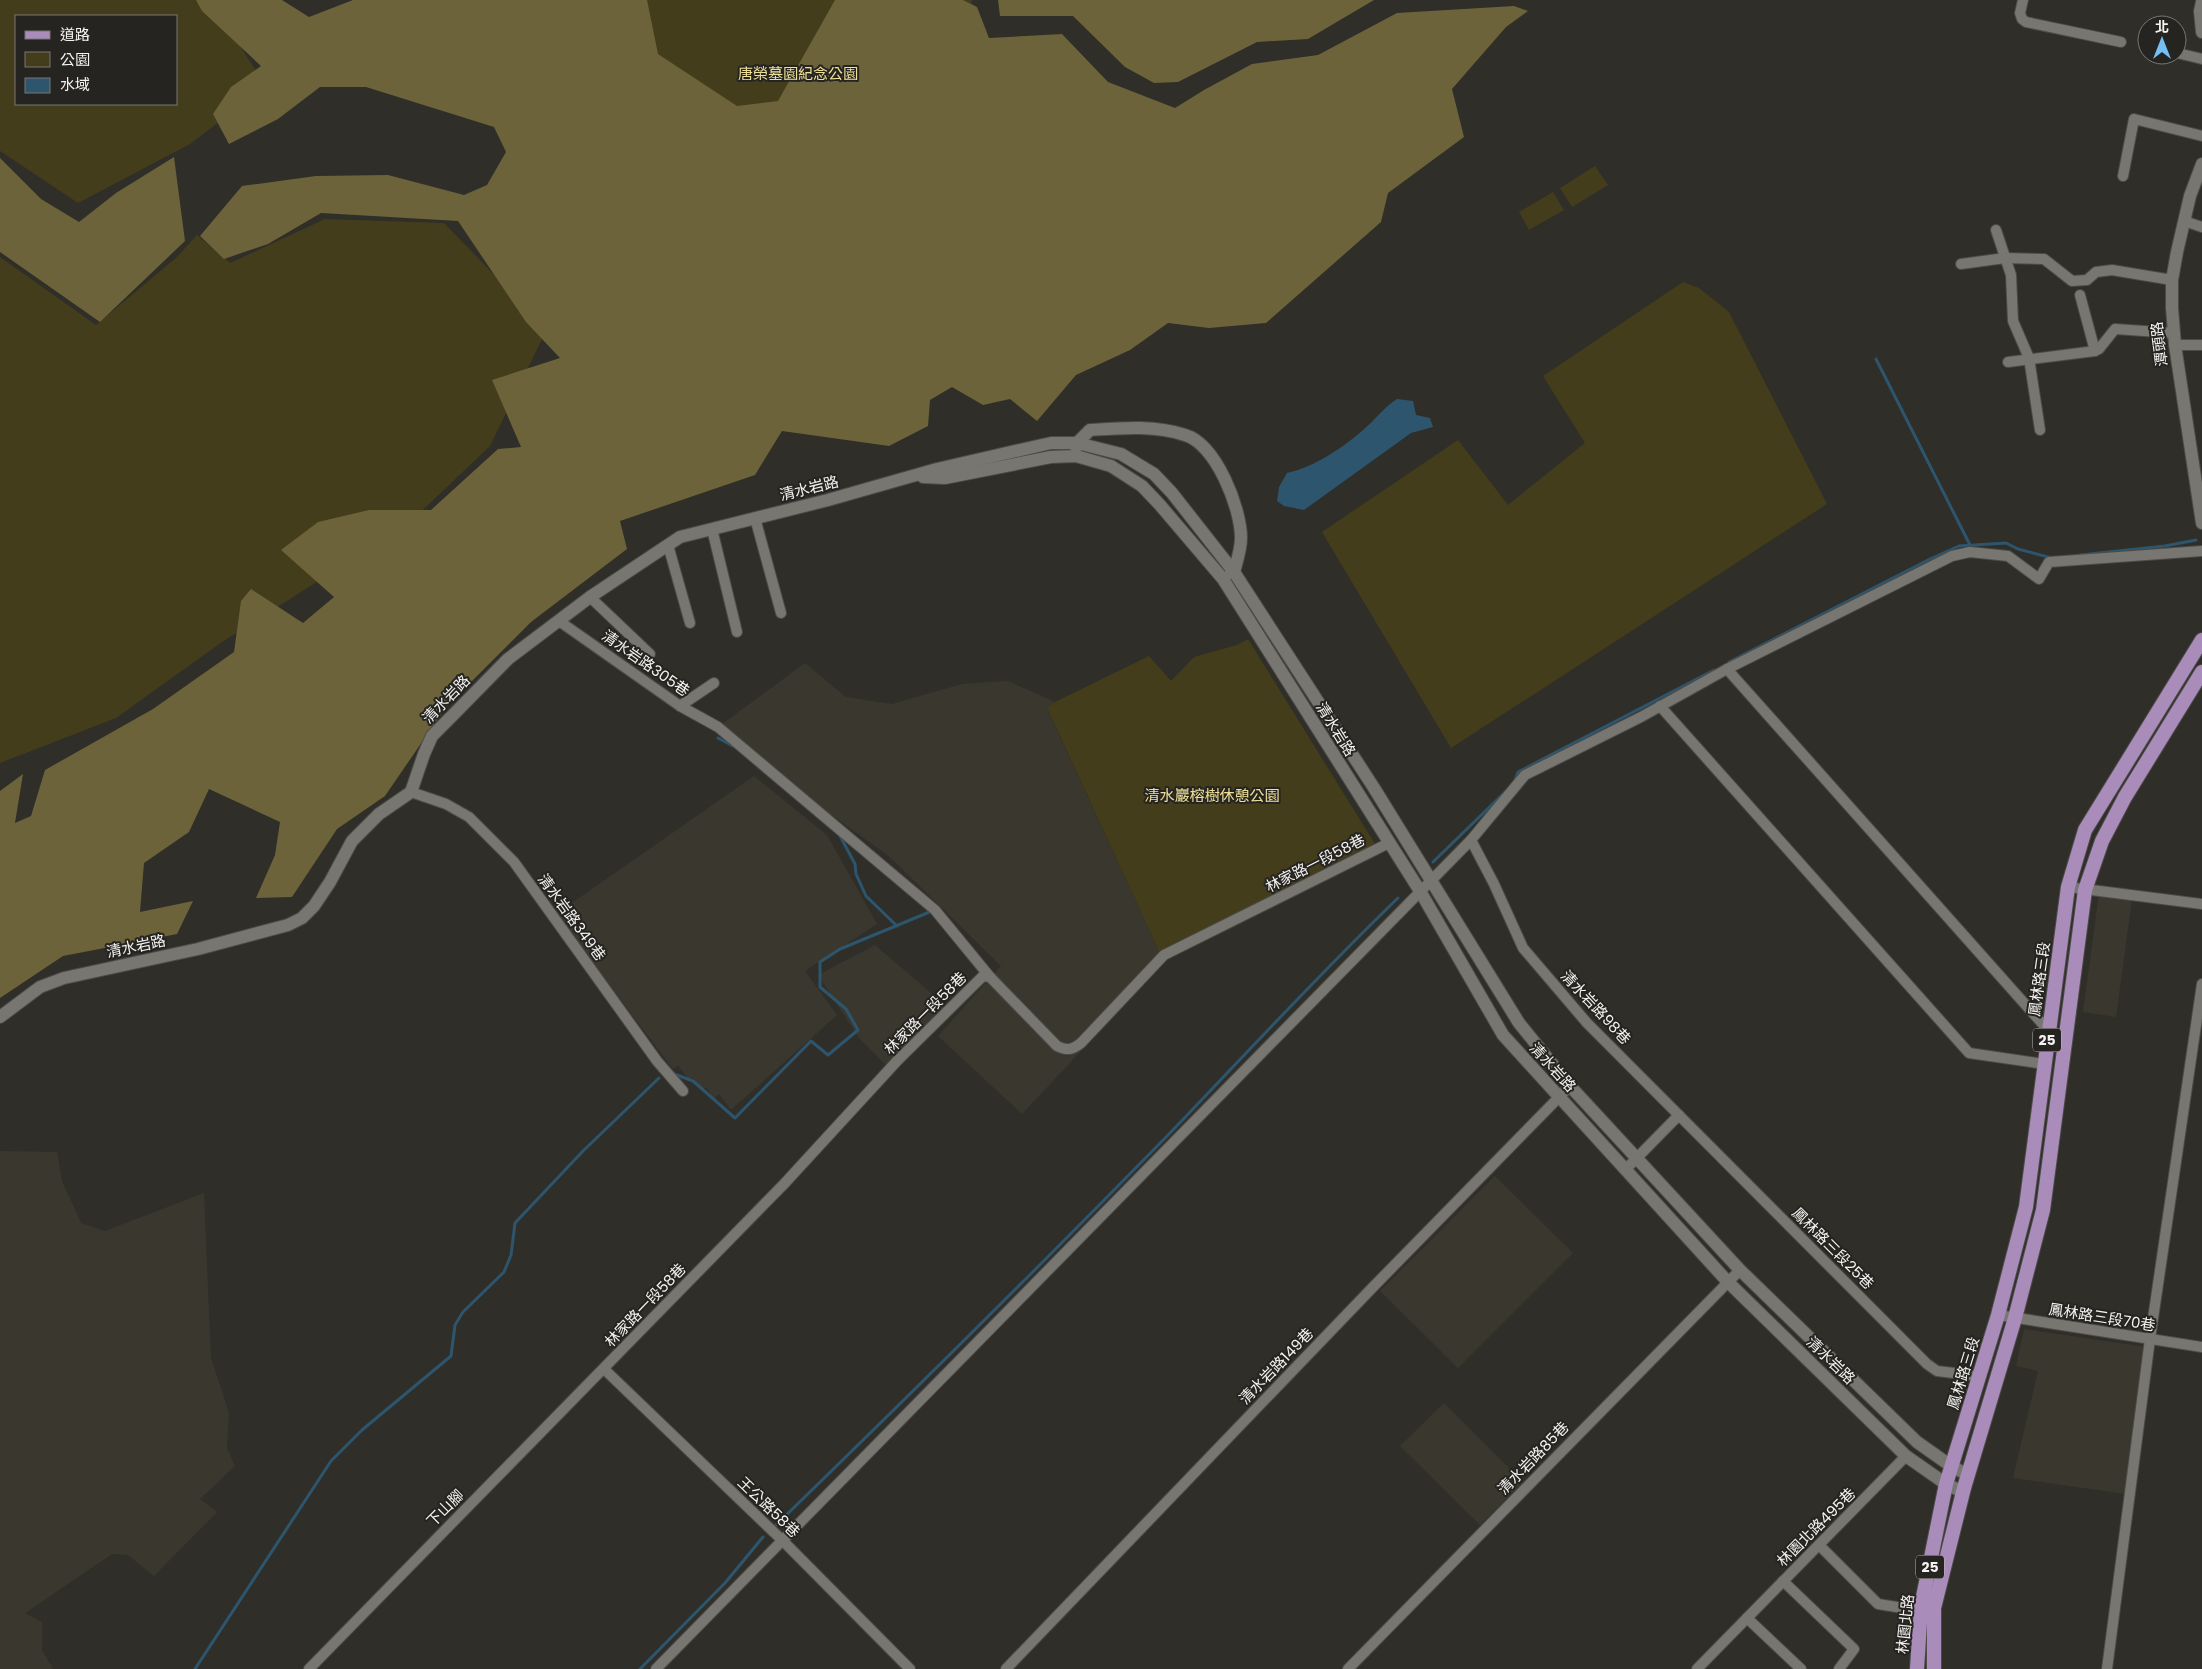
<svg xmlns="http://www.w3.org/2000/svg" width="2202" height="1669" font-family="Poppins,'Noto Sans TC',sans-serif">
<rect width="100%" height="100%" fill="#2f2e29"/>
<g fill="#3a382e">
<path d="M805 663 846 697 892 704 962 684 1008 681 1055 702 1047 709 1159 951V968L1022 1114 938 1036 1001 966 890 857 714 730Z"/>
<path d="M754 776 827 835 877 924 805 971 837 1015 731 1110 719 1094 714 1098 706 1087 702 1090 692 1077 689 1080 678 1065 673 1069 556 914Z"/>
<path d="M2099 894 2132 899 2116 1017 2083 1012Z"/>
<path d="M875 945 945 1005 888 1067 859 1038 818 975Z"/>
<path d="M0 1151 57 1152 62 1181 81 1223 105 1231 204 1193 211 1358 229 1413 227 1448 235 1466 200 1499 217 1512 154 1576 128 1555 112 1554 25 1613 42 1622V1650L53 1669H0Z"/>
<path d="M1495 1176 1573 1253 1458 1368 1380 1291Z"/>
<path d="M2024 1329 2147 1347 2126 1494 2013 1478 2038 1371 2016 1366Z"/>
<path d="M1444 1403 1523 1482 1480 1525 1400 1446Z"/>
</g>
<g fill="#443d1b" fill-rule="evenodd">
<path d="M0 0H210L266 86 190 144 78 203 0 151ZM16 16H176V104H16Z"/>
<path d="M584 0H972L967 37 789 156Z"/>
<path d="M1595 166 1608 185 1572 207 1560 188Z"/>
<path d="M1553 192 1564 210 1529 230 1519 212Z"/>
<path d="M325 219 444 223 547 329 490 446 408 524 222 642 116 718 0 763V257L96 325 177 257 197 235 230 263Z"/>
<path d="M1683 282 1699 288 1729 312 1827 504 1451 748 1322 532 1458 440 1508 505 1585 443 1543 376Z"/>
<path d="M1248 639 1375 844 1159 951 1047 708 1055 702 1149 656 1171 681 1194 657 1237 645Z"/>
</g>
<g fill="#6c633a">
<path d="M196 0H282L309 17 353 0H647L658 54 737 106 778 101 835 0H963L977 7 989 38 1062 34 1108 82 1175 108 1204 90 1252 64 1318 55 1397 13 1514 6 1528 11 1506 27 1452 89 1464 137 1388 193 1381 222 1266 323 1209 328 1168 323 1130 350 1076 375 1037 421 1010 399 983 405 952 387 930 400 928 426 889 446 782 431 755 475 620 521 627 549 531 622 446 707 385 796 337 829 292 897 256 898 275 855 280 822 209 789 189 832 144 863 140 912 193 901 177 934 63 956 0 998V791L23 774 15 823 31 816 45 770 153 709 234 652 241 601 251 589 303 623 334 597 281 550 318 522 369 510H431L498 449 521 447 492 380 560 358 526 322 458 221 321 213 268 244 224 259 200 236 242 186 316 176 388 175 464 195 487 185 506 152 494 127 366 87H320L278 119 229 144 213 114 231 87 261 66 202 11Z"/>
<path d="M998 0H1374L1308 39 1257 42 1178 82 1154 83 1125 67 1073 16H1000Z"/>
<path d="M174 157 185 241 100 322 0 252V158L41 199 79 222 116 193Z"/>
</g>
<path fill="#2d566e" d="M1397 399 1413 401 1416 415 1430 418 1433 427 1411 433 1304 510 1284 506 1277 501 1279 487 1287 473C1314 467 1341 449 1362 431 1375 420 1383 408 1397 399Z"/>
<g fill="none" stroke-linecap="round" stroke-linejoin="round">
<g stroke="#2d566e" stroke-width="3">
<path d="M1876 359 1970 545"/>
<path d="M2080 555 2165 546 2196 540"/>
<path d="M1729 662 1928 560 1959 546 2006 543 2018 549 2052 558"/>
<path d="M718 738 733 746"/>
<path d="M1514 783 1518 772 1714 670"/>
<path d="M839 834 855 864 856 874 866 896 897 926"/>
<path d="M1433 862 1506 791"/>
<path d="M674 1074 693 1081 735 1118 811 1041 828 1055 858 1030 846 1009 820 987V962L840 949 932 911"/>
<path d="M775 1526C908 1397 1040 1266 1169 1134 1245 1055 1319 974 1398 898"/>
<path d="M195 1669 331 1461 362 1430 451 1356 455 1325 463 1312 504 1272 511 1255 515 1223 583 1151 659 1078"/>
<path d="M640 1669 725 1583 763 1537"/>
</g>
<defs>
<g id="minor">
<path d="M2023 0 2020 13 2022 19 2026 22 2121 42"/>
<path d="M2146 47H2147"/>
<path d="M2177 53 2202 59"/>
<path d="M2123 176 2134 119 2202 136"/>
<path d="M2184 221 2202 227"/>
<path d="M1996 230 2011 275 2013 321 2029 358 2040 430"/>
<path d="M1961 264 2005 258 2044 259 2072 281 2087 280 2096 272 2112 270 2172 280"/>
<path d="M2080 295 2095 351"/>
<path d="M2175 345H2202"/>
<path d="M2008 362 2095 351 2099 349 2115 329 2174 333"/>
<path d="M755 518 781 613"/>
<path d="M712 529 737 632"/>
<path d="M668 545 690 623"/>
<path d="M590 597 650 654"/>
<path d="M559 621 680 706 718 727 935 910 990 977"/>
<path d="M1727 669 2048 1030"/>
<path d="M680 706 714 683"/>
<path d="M1660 706 1969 1053 2044 1064"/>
<path d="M411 792 446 804 469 817 514 862 657 1061 683 1091"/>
<path d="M1471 840 1494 884 1523 948 1587 1023 1927 1364 1937 1371 1979 1376"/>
<path d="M2068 887 2202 904"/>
<path d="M1625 1170 1679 1115"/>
<path d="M1998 1315 2202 1347"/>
<path d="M604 1369 783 1541 910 1669"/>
<path d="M1819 1545 1878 1604 1921 1611"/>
<path d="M1783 1581 1854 1649 1839 1669"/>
<path d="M1747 1618 1801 1669"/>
<path d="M309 1669 784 1184 897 1061 983 976 990 977 1057 1046C1067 1051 1072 1050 1081 1043L1164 955 1389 843"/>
<path d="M656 1669 1471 840 1525 775 1641 717 1727 669 1952 556 1970 552 2008 556 2039 579 2049 562 2202 551"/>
<path d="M1006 1669 1374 1286 1570 1086"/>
<path d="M1348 1669 1740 1270"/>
<path d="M1697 1669 1906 1456"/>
<path d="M2107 1669 2150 1339 2202 984"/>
</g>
<g id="tertiary">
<path d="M2202 2 2200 11 2202 32"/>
<path d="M2202 164 2190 196 2177 252 2172 280V308L2175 345 2202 523"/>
<path d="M1076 447 1077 443 1090 430C1121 428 1155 425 1185 435 1216 444 1241 508 1241 538 1241 549 1237 561 1234 572L1231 573"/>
<path d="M923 477 945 478 1051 457 1076 456 1111 466 1142 486 1160 505 1223 579 1420 891 1503 1035 1727 1281 1906 1456 1946 1484 1963 1492"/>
<path d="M0 1017 40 987 64 978 198 949 288 925 302 918 314 906 330 882 352 841 379 814 411 792 424 754 432 736 453 715 508 659 590 597 680 537 828 500 937 469 1051 443H1077L1121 454 1154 474 1172 493 1234 572 1374 788 1519 1023 1570 1086 1740 1270 1917 1442 1951 1466 1968 1475"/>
</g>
<g id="primary">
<path d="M1917 1669 1921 1607 1946 1484 1998 1315 2026 1207 2068 887 2085 830 2202 640"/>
<path d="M1934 1669V1608L1964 1488 2015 1318 2043 1210 2085 890 2102 841 2125 797 2202 672"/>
</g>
</defs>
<use href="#minor" stroke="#4c4b48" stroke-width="12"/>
<use href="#tertiary" stroke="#4c4b48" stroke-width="14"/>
<use href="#primary" stroke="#4c4b48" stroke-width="16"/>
<use href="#minor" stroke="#777671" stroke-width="10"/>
<use href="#tertiary" stroke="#777671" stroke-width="12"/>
<use href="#primary" stroke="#aa8cbb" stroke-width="14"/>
</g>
<g text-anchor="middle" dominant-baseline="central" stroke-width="4" stroke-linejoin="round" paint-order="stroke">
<g fill="#252420" stroke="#b6b5b2" stroke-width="1">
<rect x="2033" y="1028.5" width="28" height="23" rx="4"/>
<rect x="1916" y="1555.5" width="28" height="23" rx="4"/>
</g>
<g font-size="14" font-weight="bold" fill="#f4f3f1">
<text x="2047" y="1040">25</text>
<text x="1930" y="1567">25</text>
</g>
<g font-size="15" fill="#eee099" stroke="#252420">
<text x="798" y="73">唐榮墓園紀念公園</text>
<text x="1212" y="795">清水巖榕樹休憩公園</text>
</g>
<g font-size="15" fill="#f4f3f1" stroke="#252420">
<text transform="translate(2159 344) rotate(-97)">潭頭路</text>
<text transform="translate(809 488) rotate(-14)">清水岩路</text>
<text transform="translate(646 663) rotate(35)">清水岩路305巷</text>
<text transform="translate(446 699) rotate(-46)">清水岩路</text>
<text transform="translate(1336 729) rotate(58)">清水岩路</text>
<text transform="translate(1315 863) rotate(-27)">林家路一段58巷</text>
<text transform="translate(572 917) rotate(54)">清水岩路349巷</text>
<text transform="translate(136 946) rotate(-12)">清水岩路</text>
<text transform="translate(2039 979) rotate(-82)">鳳林路三段</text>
<text transform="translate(1596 1007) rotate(47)">清水岩路98巷</text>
<text transform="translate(925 1013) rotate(-45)">林家路一段58巷</text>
<text transform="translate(1553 1067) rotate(48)">清水岩路</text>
<text transform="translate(1833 1248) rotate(45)">鳳林路三段25巷</text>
<text transform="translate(645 1305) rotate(-46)">林家路一段58巷</text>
<text transform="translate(2102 1317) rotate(9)">鳳林路三段70巷</text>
<text transform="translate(1831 1360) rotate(44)">清水岩路</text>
<text transform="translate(1276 1366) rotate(-46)">清水岩路149巷</text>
<text transform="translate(1963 1373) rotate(-73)">鳳林路三段</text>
<text transform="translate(1533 1458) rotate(-46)">清水岩路85巷</text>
<text transform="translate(769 1507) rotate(44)">王公路58巷</text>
<text transform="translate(445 1508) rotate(-45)">下山腳</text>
<text transform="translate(1816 1527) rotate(-45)">林園北路495巷</text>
<text transform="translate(1905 1624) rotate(-84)">林園北路</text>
</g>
</g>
<rect x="15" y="15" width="162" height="90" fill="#252420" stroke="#787774"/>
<rect x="25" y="31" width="25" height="8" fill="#aa8cbb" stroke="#787774"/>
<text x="60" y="40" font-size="15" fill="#f4f3f1">道路</text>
<rect x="25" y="52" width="25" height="15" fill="#443d1b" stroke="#787774"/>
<text x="60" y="65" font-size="15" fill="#f4f3f1">公園</text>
<rect x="25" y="78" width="25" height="15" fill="#2d566e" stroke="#787774"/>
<text x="60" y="90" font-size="15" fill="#f4f3f1">水域</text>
<g transform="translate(2162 40)"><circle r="24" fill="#252420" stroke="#787774"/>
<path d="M0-4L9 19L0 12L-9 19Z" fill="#74c0f6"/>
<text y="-8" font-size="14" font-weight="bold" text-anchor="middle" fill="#f4f3f1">北</text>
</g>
</svg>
